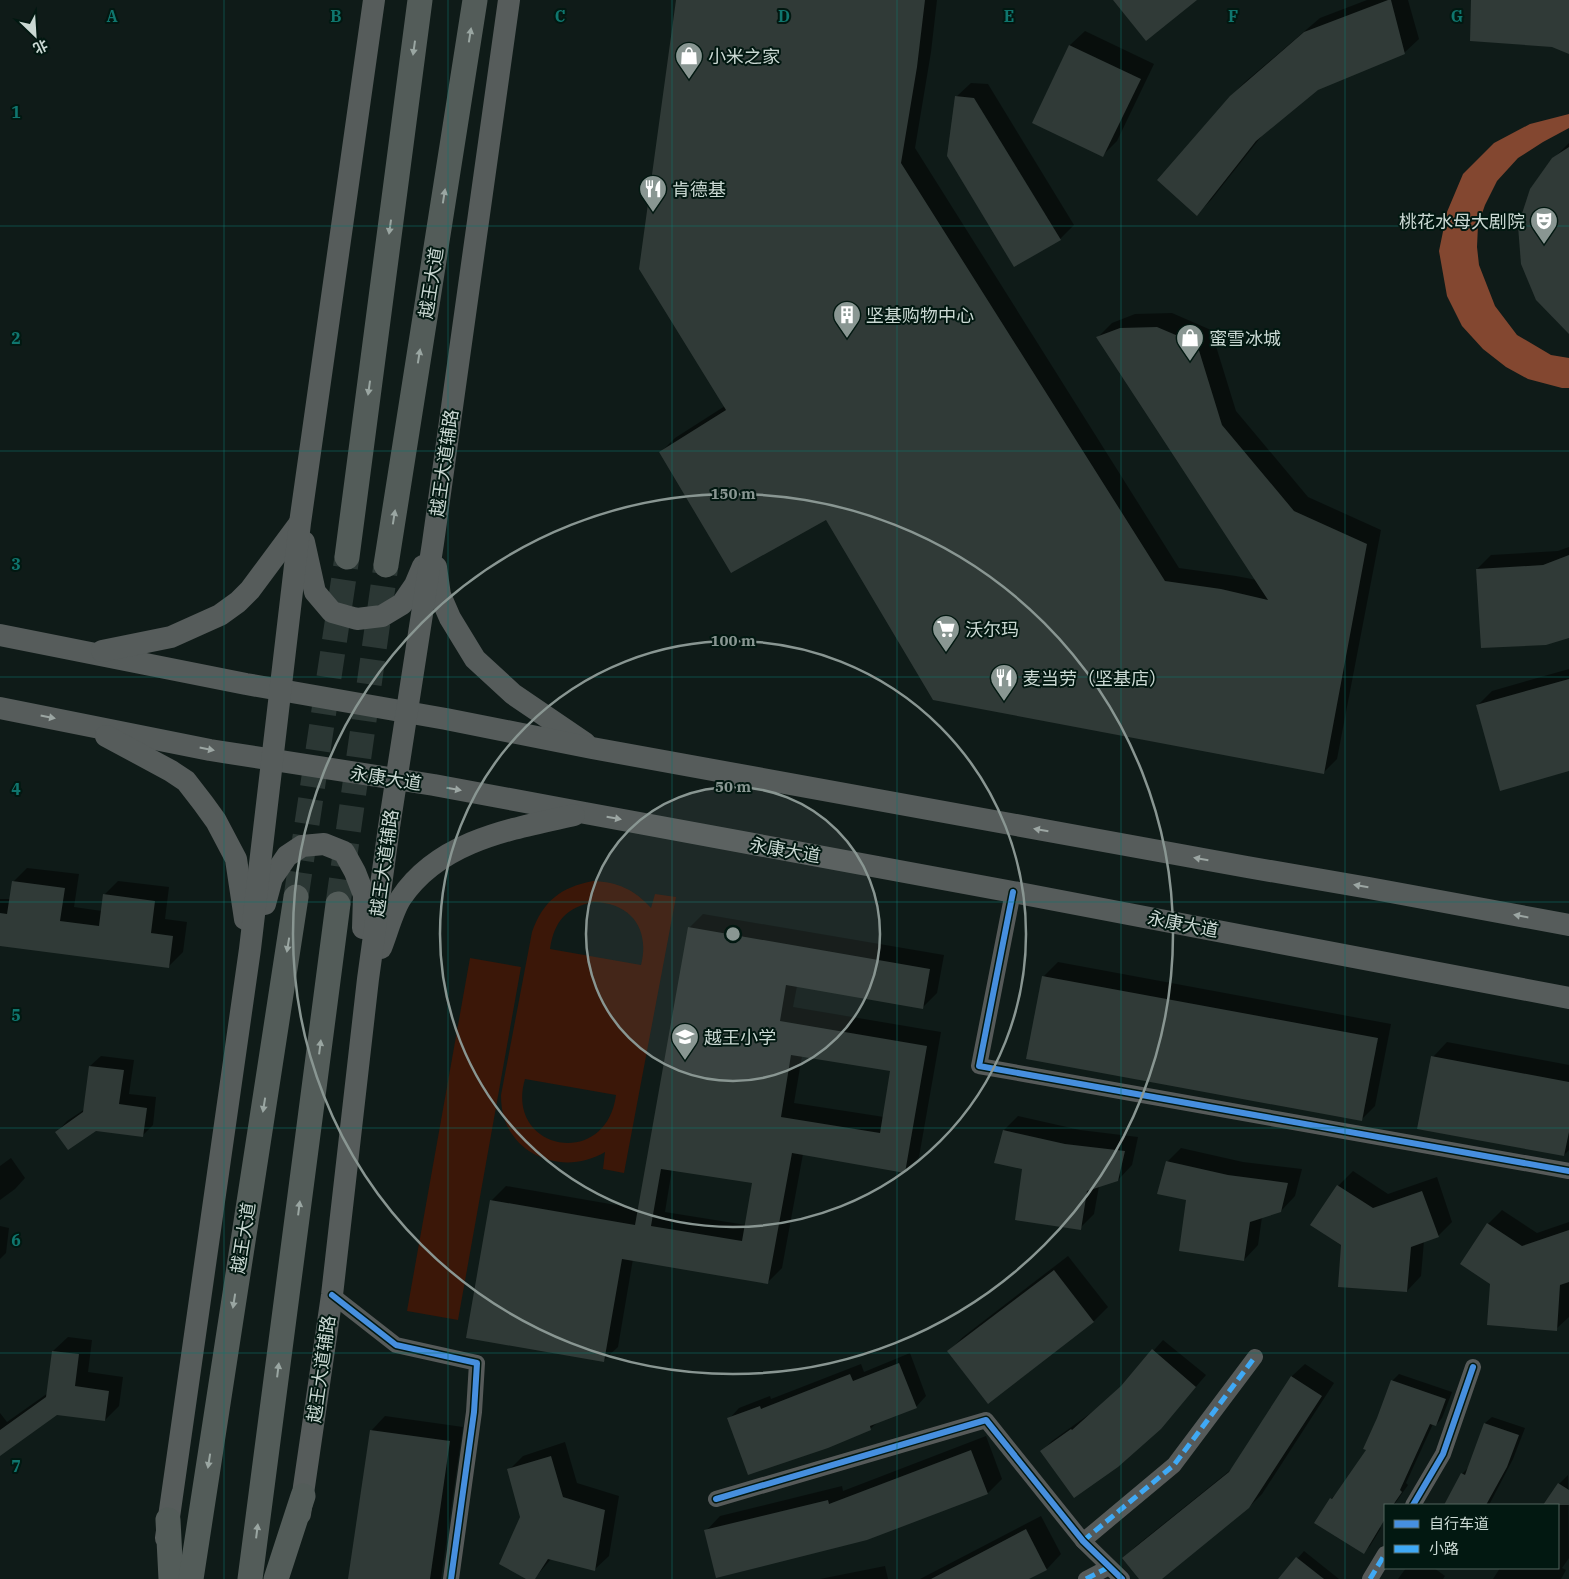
<svg xmlns="http://www.w3.org/2000/svg" width="1569" height="1579" font-family="'IBM Plex Serif','Noto Sans SC',serif">
<rect width="100%" height="100%" fill="#0f1b18"/>
<g fill="#3b1708" fill-rule="evenodd">
<path d="M593 881C618 882 635 890 651 908L655 894 676 897 624 1173 603 1169 605 1152C570 1173 521 1162 505 1121 502 1113 501 1104 501 1095L532 932C543 901 561 887 593 881ZM594 902C632 903 650 930 641 965L550 949C554 922 566 907 594 902ZM525 1079 616 1095C606 1171 504 1150 525 1079Z"/>
<path d="M470 958 521 967 458 1320 407 1311Z"/>
</g>
<path fill="#834730" d="M1569 114V128L1543 142 1518 158 1497 181 1485 205 1478 225 1477 247 1479 265 1495 306 1517 335 1551 355 1569 358V388H1562L1528 379 1506 367 1483 349 1462 326 1447 296 1439 251 1447 212 1463 174 1494 143 1530 124Z"/>
<g fill="#0007" fill-rule="evenodd">
<path d="M677 0H937L931 52 915 148 1179 568 1236 576 1257 580 1098 337 1112 323 1135 314 1172 313 1211 330 1236 411 1308 497 1381 530 1337 759 1323 773 827 518 661 452 675 438 725 406Z"/>
<path d="M1367 0H1408L1419 39 1404 53 1317 89 1264 133 1211 200 1197 214 1230 97 1245 82 1320 18Z"/>
<path d="M1085 31 1154 64 1117 141 1103 155 1033 123 1070 45Z"/>
<path d="M971 83 988 84 1074 225 1060 239 956 97Z"/>
<path d="M1569 143V329L1553 159Z"/>
<path d="M1569 547V636L1477 569 1491 555 1558 551Z"/>
<path d="M1569 669V770L1478 705 1492 691Z"/>
<path d="M27 868 79 874 74 907 102 911 104 895 118 881 169 887 165 919 187 922 183 952 169 966 0 945V899H11L13 882Z"/>
<path d="M703 914 944 955 937 993 923 1007 797 986 793 1007 941 1032 919 1157 905 1172 803 1154 782 1268 768 1282 633 1259 618 1347 603 1361 491 1201 506 1186 639 1209 689 928ZM802 1056 892 1070 884 1117 794 1103ZM672 1169 753 1182 746 1225 665 1212Z"/>
<path d="M1058 962 1391 1024 1375 1106 1361 1120 1044 976Z"/>
<path d="M1447 1042 1569 1065V1150L1564 1155 1433 1057Z"/>
<path d="M101 1056 134 1060 129 1094 156 1097 153 1125 142 1136 95 1130 57 1132 67 1121 85 1109 90 1066Z"/>
<path d="M1018 1116 1080 1130 1138 1137 1132 1165 1118 1180 1099 1186 1094 1214 1080 1228 1024 1168 1004 1130Z"/>
<path d="M1181 1148 1243 1162 1302 1169 1295 1196 1281 1211 1262 1217 1258 1245 1244 1260 1187 1199 1167 1162Z"/>
<path d="M11 1158 25 1178 15 1189 0 1200V1166Z"/>
<path d="M1353 1171 1388 1194 1437 1177 1452 1222 1438 1236 1424 1241 1421 1276 1407 1291 1312 1225 1338 1186Z"/>
<path d="M1502 1210 1537 1233 1569 1222V1317L1556 1329 1492 1283 1488 1224Z"/>
<path d="M0 1226 9 1228 6 1253 0 1259Z"/>
<path d="M1068 1256 1108 1307 1094 1321 988 1402 949 1351 963 1337Z"/>
<path d="M68 1337 92 1340 88 1372 123 1377 119 1406 105 1420 57 1414 0 1455V1413L7 1422 48 1393 53 1351Z"/>
<path d="M1163 1340 1206 1375 1171 1416 1042 1451 1052 1441 1095 1410 1125 1383Z"/>
<path d="M910 1353 926 1396 916 1407 878 1422 870 1429 729 1419 739 1408 770 1396 771 1399 861 1364 864 1372Z"/>
<path d="M1305 1364 1334 1383 1262 1494 1249 1507 1160 1579H1141L1124 1558 1136 1546 1233 1468 1292 1376Z"/>
<path d="M1399 1374 1452 1392 1442 1418 1436 1425 1433 1424 1406 1483 1408 1485 1394 1505H1385V1516L1381 1520H1370L1381 1528 1370 1546 1364 1552 1331 1499 1338 1492 1368 1450 1392 1381Z"/>
<path d="M385 1416 463 1427 441 1579H350L371 1431Z"/>
<path d="M1492 1417 1525 1428 1513 1459 1489 1505H1446L1462 1474 1469 1467 1485 1423Z"/>
<path d="M986 1436 1002 1479 988 1493 706 1531 720 1516 842 1486 843 1491Z"/>
<path d="M565 1442 577 1483 619 1496 609 1556 594 1570 551 1559 534 1579H528L522 1517 509 1470 523 1456Z"/>
<path d="M1568 1475 1569 1558 1562 1568 1566 1570 1561 1579H1493L1500 1568H1558V1505H1545L1559 1484Z"/>
<path d="M1041 1516 1061 1554 1047 1569 1027 1579H920Z"/>
<path d="M1304 1551 1339 1579H1280Z"/>
<path d="M885 1566 888 1579H820Z"/>
<path d="M1406 1568H1434L1445 1576 1443 1579H1398Z"/>
</g>
<g fill="#303a37" fill-rule="evenodd">
<path d="M676 0H925L917 67 901 163 1165 581 1221 589 1268 600 1096 337 1120 328 1157 327 1197 344 1222 425 1294 511 1367 544 1324 774 933 700 826 520 731 573 659 452 726 410 639 269Z"/>
<path d="M1113 0H1197L1146 41Z"/>
<path d="M1388 0H1391L1405 54 1318 90 1256 141 1197 216 1157 180 1230 96 1304 32Z"/>
<path d="M1471 0H1569V54L1552 47 1470 41Z"/>
<path d="M1069 45 1141 79 1103 157 1032 123Z"/>
<path d="M955 96 974 98 1061 240 1014 267 947 156Z"/>
<path d="M1569 147V334L1536 300 1521 264 1518 226 1530 189 1552 158Z"/>
<path d="M1569 555V638L1546 645 1481 648 1476 569 1543 565Z"/>
<path d="M1569 679V771L1500 791 1476 705Z"/>
<path d="M12 881 65 888 60 921 99 926 103 894 155 901 151 933 173 936 169 968 0 946V913L7 914Z"/>
<path d="M688 927 930 969 923 1009 786 985 780 1021 927 1046 905 1173 792 1153 768 1284 622 1259 604 1362 466 1338 490 1200 635 1225ZM791 1055 890 1071 880 1133 781 1117ZM661 1169 752 1183 742 1241 651 1226Z"/>
<path d="M1042 976 1378 1038 1362 1121 1026 1059Z"/>
<path d="M1431 1056 1569 1082V1132L1564 1156 1417 1129Z"/>
<path d="M89 1066 124 1070 119 1104 147 1108 143 1137 96 1131 68 1150 55 1132 83 1112Z"/>
<path d="M1003 1130 1065 1144 1125 1151 1118 1181 1087 1191 1081 1230 1015 1220 1022 1169 994 1163Z"/>
<path d="M1166 1161 1228 1175 1288 1183 1281 1212 1250 1222 1244 1261 1179 1251 1186 1200 1157 1194Z"/>
<path d="M1337 1185 1373 1208 1422 1191 1439 1237 1411 1247 1407 1292 1338 1287 1341 1245 1310 1225Z"/>
<path d="M1487 1223 1522 1246 1569 1230V1282L1560 1285 1557 1331 1487 1325 1490 1284 1460 1264Z"/>
<path d="M1054 1270 1094 1322 988 1404 947 1351Z"/>
<path d="M1152 1349 1196 1387 1161 1429 1118 1467 1074 1498 1040 1451 1071 1429 1072 1430 1121 1386Z"/>
<path d="M52 1351 79 1354 75 1386 109 1391 105 1421 57 1415 0 1456V1430L46 1397Z"/>
<path d="M899 1363 917 1408 870 1426 871 1430 828 1448 748 1475 727 1418 760 1406 761 1409 850 1374 853 1381Z"/>
<path d="M1291 1376 1322 1396 1249 1508 1162 1579H1139L1122 1558 1229 1472Z"/>
<path d="M1391 1380 1446 1399 1436 1426 1430 1424 1400 1490 1402 1492 1393 1505H1385V1519L1364 1554 1314 1523 1330 1498 1332 1499 1366 1450 1363 1449 1377 1418Z"/>
<path d="M1484 1423 1519 1435 1507 1467 1486 1505H1444L1461 1473 1465 1475Z"/>
<path d="M370 1430 450 1441 430 1579H348Z"/>
<path d="M971 1450 988 1494 867 1540 716 1578 704 1530 828 1500 829 1504Z"/>
<path d="M551 1456 563 1497 605 1510 595 1571 548 1559 535 1579H526L499 1564 520 1517 507 1469Z"/>
<path d="M1558 1483 1569 1490V1505H1543Z"/>
<path d="M1026 1529 1047 1570 1029 1579H931Z"/>
<path d="M1296 1557 1324 1579H1278Z"/>
</g>
<g fill="none" stroke-linecap="round" stroke-linejoin="round">
<g stroke="#2b3734" stroke-width="25" stroke-dasharray="25 12" stroke-linecap="butt">
<path d="M296 897 347 557"/>
<path d="M338 904 386 565"/>
</g>
<g stroke="#565a59" stroke-width="16">
<path d="M1013 892 979 1066 1569 1171"/>
<path d="M332 1295 396 1345 477 1363 474 1412 451 1579"/>
<path d="M716 1499 986 1420 1083 1541 1122 1579"/>
<path d="M1413 1505 1443 1454 1473 1367"/>
<path d="M1083 1541 1174 1465 1255 1357"/>
<path d="M1086 1579 1109 1567"/>
<path d="M1370 1579 1385 1554"/>
</g>
<g stroke="#565c5b" stroke-width="22">
<path d="M304 542 315 592 332 612 357 619 382 616 402 604 415 585 423 566"/>
<path d="M436 567 440 595 450 618 475 659 513 694 585 743"/>
<path d="M0 635 246 684 446 719 592 748 1247 867 1369 888 1569 925"/>
<path d="M102 651 171 637 220 615 238 602 250 590 299 524"/>
<path d="M0 708 210 750 434 785 585 813 1013 892 1569 998"/>
<path d="M106 736 171 771 186 781 203 803 216 821 236 859 245 919"/>
<path d="M265 904 272 878 287 856 302 846 324 844 344 852 355 872 364 895 363 928"/>
<path d="M381 948C387 933 393 910 401 898 440 840 512 829 574 815"/>
<path d="M300 1514 332 1295 368 979 389 827 433 543 509 0"/>
<path d="M166 1538 250 949 300 523 374 0"/>
</g>
<g stroke="#535c59" stroke-width="25">
<path d="M347 557 420 0"/>
<path d="M386 565 475 0"/>
<path d="M168 1520 171 1579"/>
<path d="M191 1579 296 897"/>
<path d="M250 1579 338 904"/>
<path d="M276 1579 303 1496"/>
</g>
<g stroke="#3fa9f5" stroke-width="5" stroke-dasharray="10 5" stroke-linecap="butt">
<path d="M1083 1541 1174 1465 1255 1357"/>
<path d="M1086 1579 1109 1567"/>
<path d="M1370 1579 1385 1554"/>
</g>
<defs>
<g id="cycleway">
<path d="M1013 892 979 1066 1569 1171"/>
<path d="M332 1295 396 1345 477 1363 474 1412 451 1579"/>
<path d="M716 1499 986 1420 1083 1541 1122 1579"/>
<path d="M1413 1505 1443 1454 1473 1367"/>
</g>
</defs>
<use href="#cycleway" stroke="#021811" stroke-width="9"/>
<use href="#cycleway" stroke="#468fdf" stroke-width="6"/>
</g>
<defs><path id="oneway-solid" d="M-6-.8H1V-3.2L6.5 0L1 3.2V.8H-6Z" transform="scale(1.25)"/></defs>
<g fill="#9aa6a2">
<use href="#oneway-solid" transform="translate(470 35) rotate(-81)"/>
<use href="#oneway-solid" transform="translate(414 48) rotate(98)"/>
<use href="#oneway-solid" transform="translate(444 196) rotate(-81)"/>
<use href="#oneway-solid" transform="translate(390 227) rotate(98)"/>
<use href="#oneway-solid" transform="translate(419 356) rotate(-81)"/>
<use href="#oneway-solid" transform="translate(369 388) rotate(98)"/>
<use href="#oneway-solid" transform="translate(394 517) rotate(-81)"/>
<use href="#oneway-solid" transform="translate(288 945) rotate(99)"/>
<use href="#oneway-solid" transform="translate(320 1047) rotate(-83)"/>
<use href="#oneway-solid" transform="translate(264 1105) rotate(99)"/>
<use href="#oneway-solid" transform="translate(299 1208) rotate(-83)"/>
<use href="#oneway-solid" transform="translate(234 1301) rotate(99)"/>
<use href="#oneway-solid" transform="translate(278 1370) rotate(-83)"/>
<use href="#oneway-solid" transform="translate(209 1461) rotate(99)"/>
<use href="#oneway-solid" transform="translate(257 1531) rotate(-83)"/>
</g>
<g fill="#9ca6a3">
<use href="#oneway-solid" transform="translate(48 717) rotate(11)"/>
<use href="#oneway-solid" transform="translate(207 749) rotate(11)"/>
<use href="#oneway-solid" transform="translate(454 789) rotate(10)"/>
<use href="#oneway-solid" transform="translate(614 818) rotate(10)"/>
<use href="#oneway-solid" transform="translate(1041 830) rotate(-170)"/>
<use href="#oneway-solid" transform="translate(1201 859) rotate(-170)"/>
<use href="#oneway-solid" transform="translate(1361 886) rotate(-170)"/>
<use href="#oneway-solid" transform="translate(1521 916) rotate(-169)"/>
</g>
<path fill="none" stroke="#0f766e" stroke-width="1" stroke-opacity="0.55" d="M224 0V1579M448 0V1579M672 0V1579M897 0V1579M1121 0V1579M1345 0V1579M0 226H1569M0 451H1569M0 677H1569M0 902H1569M0 1128H1569M0 1353H1569"/>
<circle cx="733" cy="934" r="147" fill="#899692" fill-opacity=".12"/>
<g fill="none" stroke="#899692" stroke-width="2.5">
<circle cx="733" cy="934" r="147"/>
<circle cx="733" cy="934" r="293"/>
<circle cx="733" cy="934" r="440"/>
</g>
<defs>
<symbol id="shop-pin" viewBox="-11 -11 22 30"><path d="M0 17L-7.5 6A9.5 9.5 0 1 1 7.5 6Z" fill="#899692" stroke="#021811"/><path d="M-5-2.5h2.3a2.7 3.5 0 0 1 5.4 0H5L5.5 6h-11ZM-1.5-2.5h3a1.5 2.3 0 0 0-3 0Z" fill="#fff"/></symbol>
<symbol id="restaurant-pin" viewBox="-11 -11 22 30"><path d="M0 17L-7.5 6A9.5 9.5 0 1 1 7.5 6Z" fill="#899692" stroke="#021811"/><path d="M-5-6h1v4h1v-4h1v4h1v-4h1v5L-1.5 .5V6h-2V.5L-5-1ZM5-6V6H3V1.5H1.5Q1.5-4 5-6Z" fill="#fff"/></symbol>
<symbol id="theatre-pin" viewBox="-11 -11 22 30"><path d="M0 17L-7.5 6A9.5 9.5 0 1 1 7.5 6Z" fill="#899692" stroke="#021811"/><path d="M-5-5.5Q0-4 5-5.5V0Q5 5 0 6Q-5 5-5 0ZM-3.3-2.5H-1v1.5H-3.3ZM1-2.5H3.3v1.5H1ZM-2.8 1Q0 5.5 2.8 1Z" fill="#fff"/></symbol>
<symbol id="building-pin" viewBox="-11 -11 22 30"><path d="M0 17L-7.5 6A9.5 9.5 0 1 1 7.5 6Z" fill="#899692" stroke="#021811"/><path d="M-4-6H4V6H1V3H-1V6H-4ZM-2.5-4.3h1.7v1.8h-1.7ZM.8-4.3h1.7v1.8H.8ZM-2.5-1h1.7V.8h-1.7ZM.8-1h1.7V.8H.8Z" fill="#fff"/></symbol>
<symbol id="supermarket-pin" viewBox="-11 -11 22 30"><path d="M0 17L-7.5 6A9.5 9.5 0 1 1 7.5 6Z" fill="#899692" stroke="#021811"/><path d="M-6-5.5h2.5l.6 2H6L4.5 2H-2.5L-4.4-4H-6ZM-1.5 3.2a1.3 1.3 0 1 0 .1 0ZM3 3.2a1.3 1.3 0 1 0 .1 0Z" fill="#fff"/></symbol>
<symbol id="school-pin" viewBox="-11 -11 22 30"><path d="M0 17L-7.5 6A9.5 9.5 0 1 1 7.5 6Z" fill="#899692" stroke="#021811"/><path d="M0-5L7-2L0 1L-7-2ZM-4 1L0 2.5L4 1V4Q0 6-4 4Z" fill="#fff"/></symbol>
</defs>
<g fill-rule="evenodd">
<use href="#shop-pin" x="673" y="40" width="32" height="43"/>
<use href="#restaurant-pin" x="637" y="173" width="32" height="43"/>
<use href="#theatre-pin" x="1528" y="205" width="32" height="43"/>
<use href="#building-pin" x="831" y="299" width="32" height="43"/>
<use href="#shop-pin" x="1174" y="322" width="32" height="43"/>
<use href="#supermarket-pin" x="930" y="613" width="32" height="43"/>
<use href="#restaurant-pin" x="988" y="662" width="32" height="43"/>
<use href="#school-pin" x="669" y="1021" width="32" height="43"/>
</g>
<g text-anchor="middle" dominant-baseline="central" stroke-width="4" stroke-linejoin="round" paint-order="stroke">
<g font-size="18" fill="#cad8d3" stroke="#021811" text-anchor="start">
<text x="708" y="56">小米之家</text>
<text x="672" y="189">肯德基</text>
<text x="1525" y="221" text-anchor="end">桃花水母大剧院</text>
<text x="866" y="315">坚基购物中心</text>
<text x="1209" y="338">蜜雪冰城</text>
<text x="965" y="629">沃尔玛</text>
<text x="1023" y="678">麦当劳（坚基店）</text>
<text x="704" y="1037">越王小学</text>
</g>
<g font-size="18" fill="#cad8d3" stroke="#021811">
<text transform="translate(431 283) rotate(-81)">越王大道</text>
<text transform="translate(444 463) rotate(-82)">越王大道辅路</text>
<text transform="translate(386 778) rotate(9)">永康大道</text>
<text transform="translate(785 850) rotate(10)">永康大道</text>
<text transform="translate(384 863) rotate(-82)">越王大道辅路</text>
<text transform="translate(1183 924) rotate(11)">永康大道</text>
<text transform="translate(243 1238) rotate(-81)">越王大道</text>
<text transform="translate(321 1369) rotate(-82)">越王大道辅路</text>
</g>
</g>
<g font-size="16" text-anchor="middle" font-weight="bold" fill="#0f766e" stroke="#021811" stroke-width="4" stroke-linejoin="round" paint-order="stroke">
<text x="112" y="22">A</text>
<text x="336" y="22">B</text>
<text x="560" y="22">C</text>
<text x="784" y="22">D</text>
<text x="1009" y="22">E</text>
<text x="1233" y="22">F</text>
<text x="1457" y="22">G</text>
<text x="16" y="118">1</text>
<text x="16" y="344">2</text>
<text x="16" y="570">3</text>
<text x="16" y="795">4</text>
<text x="16" y="1021">5</text>
<text x="16" y="1246">6</text>
<text x="16" y="1472">7</text>
</g>
<circle cx="733" cy="934" r="8" fill="#899692" stroke="#021811" stroke-width="2.5"/>
<g font-size="15" text-anchor="middle" font-weight="bold" fill="#899692" stroke="#021811" stroke-width="4" stroke-linejoin="round" paint-order="stroke">
<text x="733" y="499">150 m</text>
<text x="733" y="646">100 m</text>
<text x="733" y="792">50 m</text>
</g>
<rect x="1384" y="1504" width="175" height="65" fill="#021811" stroke="#52655f"/>
<rect x="1394" y="1520" width="25" height="8" fill="#468fdf" stroke="#52655f"/>
<text x="1429" y="1529" font-size="15" fill="#cad8d3">自行车道</text>
<rect x="1394" y="1545" width="25" height="8" fill="#3fa9f5" stroke="#52655f"/>
<text x="1429" y="1554" font-size="15" fill="#cad8d3">小路</text>
<g transform="translate(35 35) rotate(155)" stroke="#021811" stroke-width="4" paint-order="stroke">
<path d="M0-4L9 19L0 12L-9 19Z" fill="#cad8d3"/>
<text y="-8" font-size="14" font-weight="bold" text-anchor="middle" fill="#cad8d3">北</text>
</g>
</svg>
